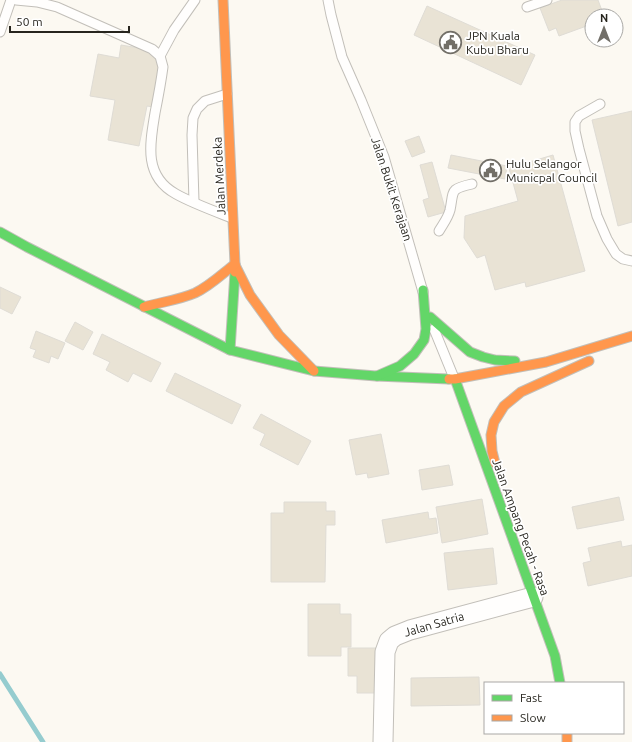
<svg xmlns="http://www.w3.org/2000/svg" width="632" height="742" font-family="Ubuntu,sans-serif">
<rect width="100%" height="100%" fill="#fcf9f2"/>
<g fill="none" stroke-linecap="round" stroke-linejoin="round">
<path stroke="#95cccf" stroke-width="5" d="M0 674 43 742"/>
</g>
<g fill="#e9e3d5" stroke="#dfdcd5">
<path d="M562 0H598L604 16H592V24L559 36 556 28 549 31 540 8Z"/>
<path d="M427 6 535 55 521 85 414 35Z"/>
<path d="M121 45 151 50 159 55 157 65 161 66 153 107 147 106 139 146 108 140 115 100 90 96 98 54 119 58Z"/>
<path d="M632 111V222L618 226 592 120Z"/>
<path d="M419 136 425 152 412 157 405 141Z"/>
<path d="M451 155 507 166 505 179 448 168Z"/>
<path d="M553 155 585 271 526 287 525 282 495 290 485 255 477 258 464 238 465 216 518 201 509 168Z"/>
<path d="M432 162 446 212 428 217 423 200 429 198 420 165Z"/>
<path d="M0 287 21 297 12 314 0 308Z"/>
<path d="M75 322 93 332 83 350 65 341Z"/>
<path d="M36 331 65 343 58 359 51 356 49 363 33 357 36 350 30 348Z"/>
<path d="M102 334 161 363 151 382 133 373 128 382 106 370 110 362 93 354Z"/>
<path d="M175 373 241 405 232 424 166 391Z"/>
<path d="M261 414 311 441 298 465 260 445 265 434 253 428Z"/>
<path d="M381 434 389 474 368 478 367 473 356 475 349 440Z"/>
<path d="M449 465 453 485 422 490 419 470Z"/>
<path d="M619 497 624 520 577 529 572 507Z"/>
<path d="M482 499 488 534 442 543 436 507Z"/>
<path d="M284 502H326V511H335V525H326L325 582H271V513H284Z"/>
<path d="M428 512 429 519 436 518 438 533 386 543 382 520Z"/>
<path d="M621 541 622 547 632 545V576L588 586 583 563 591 561 588 548Z"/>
<path d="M493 548 497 584 448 590 444 553Z"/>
<path d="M308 604H340V614H351V647H341V656H308Z"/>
<path d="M348 648H379V693H357V676H348Z"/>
<path d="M479 677 480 705 411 706V678Z"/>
</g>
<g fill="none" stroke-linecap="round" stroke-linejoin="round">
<defs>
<g id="lane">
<path d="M16 0 37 2 57 7 152 49 160 56 163 67C161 82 158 98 155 113 150 143 143 176 176 194 192 203 214 211 232 218"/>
<path d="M328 0 331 15 342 57 361 100 384 157 423 292"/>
<path d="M527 7 547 0"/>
<path d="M0 32 11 0"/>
<path d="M160 56 174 30 195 0"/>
<path d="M600 104 579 116 575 122V131L579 149 597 216 607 239 616 254 623 259 632 261"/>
<path d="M194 202 192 135 193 118 197 109 205 101 227 94"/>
<path d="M439 231C443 224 448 218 450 210 454 191 449 189 472 184"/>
<path d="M434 329 454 378"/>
</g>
<path id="street" d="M383 742 385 652 389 641 395 636 410 630 533 597"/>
<g id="fast">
<path d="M0 232 27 247 230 350 314 371 376 376 449 379"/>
<path d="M430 317 470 352 483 357 495 360 515 361"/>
<path d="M230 350 235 272"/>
<path d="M377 376 400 366 414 354 424 340 426 329 423 290"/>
<path d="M455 379 555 656 560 683"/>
</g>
<g id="slow">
<path d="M223 0 235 264V272"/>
<path d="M235 265 250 295 279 335 314 371"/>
<path d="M144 307C161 302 179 300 195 293 210 286 222 274 235 264"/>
<path d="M449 379H455L546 362 632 336"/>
<path d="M495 463 492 451 491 435 494 422 504 406 521 392 589 361"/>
<path d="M567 733V742"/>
</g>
</defs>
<use href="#lane" stroke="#c2bfb9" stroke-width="11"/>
<use href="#street" stroke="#c2bfb9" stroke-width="21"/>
<use href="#fast" stroke="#c2bfb9" stroke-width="11"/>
<use href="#slow" stroke="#c2bfb9" stroke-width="11"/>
<use href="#lane" stroke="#fffefd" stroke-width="9"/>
<use href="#street" stroke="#fffefd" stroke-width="19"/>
<use href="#fast" stroke="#63d668" stroke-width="9"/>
<use href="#slow" stroke="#ff974d" stroke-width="9"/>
</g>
<defs>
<symbol id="civic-ring" viewBox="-11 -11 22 22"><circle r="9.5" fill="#fff" stroke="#726f68" stroke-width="1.5"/><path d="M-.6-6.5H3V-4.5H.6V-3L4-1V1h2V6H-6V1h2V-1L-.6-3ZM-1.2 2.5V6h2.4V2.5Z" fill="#726f68"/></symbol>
</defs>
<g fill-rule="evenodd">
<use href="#civic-ring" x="438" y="30" width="25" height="25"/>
<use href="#civic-ring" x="478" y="158" width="25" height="25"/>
</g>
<g text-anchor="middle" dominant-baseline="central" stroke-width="3.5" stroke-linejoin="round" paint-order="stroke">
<g font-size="12" fill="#27251e" stroke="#fff" text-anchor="start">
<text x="466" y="35">JPN Kuala<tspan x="466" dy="14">Kubu Bharu</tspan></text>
<text x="506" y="163">Hulu Selangor<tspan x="506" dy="14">Municpal Council</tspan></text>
</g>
<g font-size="12" fill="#27251e" stroke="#fff">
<text transform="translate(219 176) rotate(-93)">Jalan Merdeka</text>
<text transform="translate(392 189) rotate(72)">Jalan Bukit Kerajaan</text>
<text transform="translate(521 527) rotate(70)">Jalan Ampang Pecah - Rasa</text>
<text transform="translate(434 624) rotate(-16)">Jalan Satria</text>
</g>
</g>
<rect x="484" y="682" width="140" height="52" fill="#ffffff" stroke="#a9a8a5"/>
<rect x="492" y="695" width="20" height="6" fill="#63d668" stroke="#a9a8a5"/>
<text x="520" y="702" font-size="12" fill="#27251e">Fast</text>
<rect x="492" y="715" width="20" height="6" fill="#ff974d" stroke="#a9a8a5"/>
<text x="520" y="722" font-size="12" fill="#27251e">Slow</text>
<g transform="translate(604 28)"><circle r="19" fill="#ffffff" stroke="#a9a8a5"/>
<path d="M0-3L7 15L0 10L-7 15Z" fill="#726f68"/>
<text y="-6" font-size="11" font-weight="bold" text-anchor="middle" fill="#27251e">N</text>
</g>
<path d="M10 26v6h119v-6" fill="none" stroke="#27251e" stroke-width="2"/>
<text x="16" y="26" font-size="12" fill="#27251e" stroke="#ffffff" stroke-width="3" paint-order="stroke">50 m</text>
</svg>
